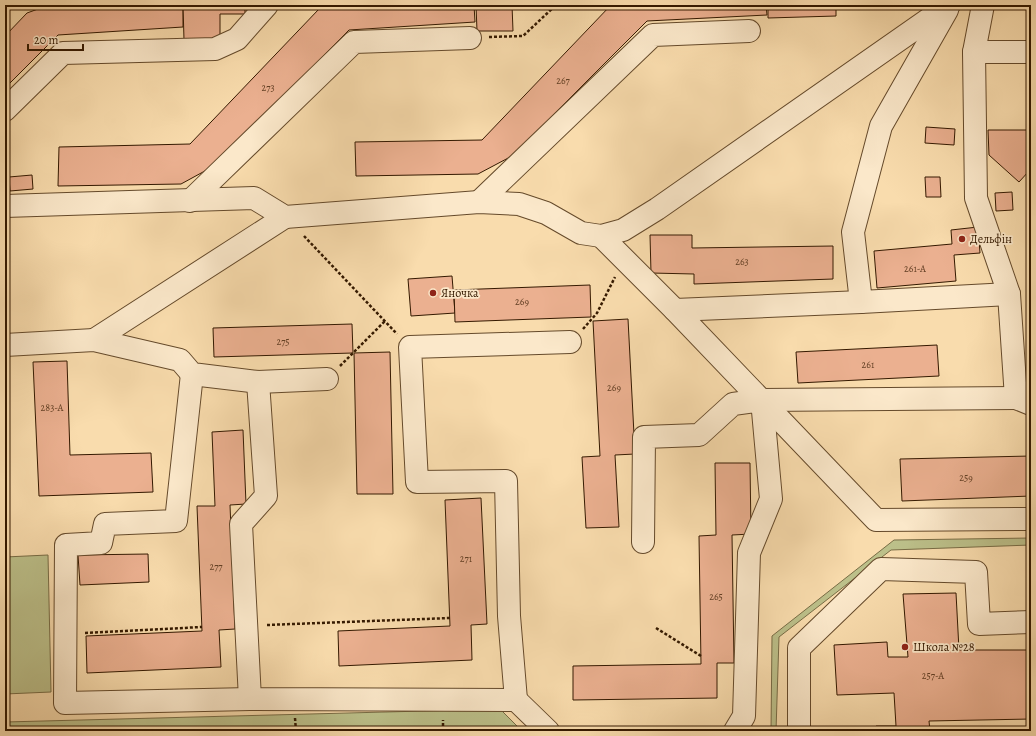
<svg xmlns="http://www.w3.org/2000/svg" width="1036" height="736" font-family="Alegreya,serif">
<rect width="100%" height="100%" fill="#f9dcad"/>
<filter id="stains"><feTurbulence type="fractalNoise" baseFrequency=".005" numOctaves="4"/><feColorMatrix values="0 0 0 0 .2 0 0 0 0 .09 0 0 0 0 .02 0 0 0 .5 -.17"/></filter>
<radialGradient id="worn" r=".72"><stop offset=".6" stop-color="#630" stop-opacity="0"/><stop offset="1" stop-color="#630" stop-opacity=".3"/></radialGradient>
<g fill="#bcc08a" stroke="#786c45">
<path d="M1031 538V545L891 550 779 637 776 731H771L772 636 894 540Z"/>
<path d="M48 555 51 692 5 694V557Z"/>
<path d="M500 709 522 731H5V722Z"/>
</g>
<g fill="#ebb090" stroke="#341900">
<path d="M49 5H183V27L58 35 5 88V36L27 13Z"/>
<path d="M183 5H245V14H220V39L184 40Z"/>
<path d="M328 5H474L475 22 349 30 214 166 181 184 58 186 59 147 190 144 319 9Z"/>
<path d="M476 5H512L513 31H477Z"/>
<path d="M611 5H766L767 15 647 21 512 156 478 174 356 176 355 142 482 140Z"/>
<path d="M768 5H836V16L768 18Z"/>
<path d="M926 127 955 129 954 145 925 143Z"/>
<path d="M988 130H1028L1029 171 1019 182 989 155Z"/>
<path d="M1031 134V175L1030 176V135Z"/>
<path d="M32 175 33 189 10 191 9 177Z"/>
<path d="M925 177H940L941 197H926Z"/>
<path d="M1012 192 1013 210 996 211 995 193Z"/>
<path d="M978 227 980 253 954 255 956 281 877 288 874 251 952 244 951 230Z"/>
<path d="M650 235H692V248L833 246V279L694 284V274L651 273Z"/>
<path d="M452 276 455 313 411 316 408 279Z"/>
<path d="M590 285 591 317 455 322 454 290Z"/>
<path d="M628 319 635 454 615 455 619 527 586 528 582 457 600 456 593 321Z"/>
<path d="M352 324 353 353 214 357 213 328Z"/>
<path d="M937 345 939 376 798 383 796 352Z"/>
<path d="M390 352 393 494H357L354 353Z"/>
<path d="M67 361 70 455 151 453 153 492 39 496 33 362Z"/>
<path d="M243 430 246 504 230 505 235 629 219 630 221 667 87 673 86 636 202 631 197 506H215L212 432Z"/>
<path d="M1031 456V496L902 501 900 459Z"/>
<path d="M715 463H750L751 534 732 535 734 663H717V698L573 700V666L701 664 699 536 716 535Z"/>
<path d="M481 498 487 624 471 625 472 660 339 666 338 631 450 626 445 500Z"/>
<path d="M148 554 149 582 80 585 78 555Z"/>
<path d="M956 593 959 650H1031V719L929 721 930 731H877L876 726H896L894 693 837 695 834 645 887 642 888 657H908L903 594Z"/>
</g>
<g fill="none" stroke-linecap="round" stroke-linejoin="round">
<defs>
<g id="minor">
<path d="M983 5 974 52 976 198 1009 294 1016 398 1031 404"/>
<path d="M947 10 881 126 853 232 861 302 1009 294"/>
<path d="M974 52H1031"/>
<path d="M5 110 63 53 215 49 237 39 267 5"/>
<path d="M190 201 354 42 470 38"/>
<path d="M479 202 653 35 749 31"/>
<path d="M5 206 254 198 285 217 479 202 519 204 546 213 581 233 601 236 623 230 657 209 949 5"/>
<path d="M601 236 675 310 876 520 1031 519"/>
<path d="M675 310 861 302"/>
<path d="M94 340 285 217"/>
<path d="M5 345 94 340 180 360 192 374 258 382 327 379"/>
<path d="M192 374 176 521 105 524 101 543 66 545 65 703 250 699"/>
<path d="M258 382 266 496 241 524 250 699 516 700 548 731"/>
<path d="M762 400 1016 398"/>
<path d="M643 542 644 437 699 435 733 404 762 400 771 499 749 553 744 716 735 731"/>
<path d="M516 700 509 616 506 481 417 482 410 347 570 342"/>
<path d="M799 731V648L881 569 976 572 979 624 1031 622"/>
</g>
</defs>
<use href="#minor" stroke="#654a2b" stroke-width="24"/>
<g stroke="#341900" stroke-width="2.5" stroke-dasharray="3 2" stroke-linecap="butt">
<path d="M489 37 523 36 556 5"/>
<path d="M304 236 397 334"/>
<path d="M583 329 597 313 615 277"/>
<path d="M340 366 385 321"/>
<path d="M267 625 450 618"/>
<path d="M656 628 701 656"/>
<path d="M85 633 202 627"/>
<path d="M295 718 296 731"/>
<path d="M443 731V720"/>
</g>
<use href="#minor" stroke="#fbe8ca" stroke-width="22"/>
</g>
<g fill="#8f2418" stroke="#fbe8ca" stroke-width="1.5">
<circle cx="962" cy="239" r="4"/>
<circle cx="433" cy="293" r="4"/>
<circle cx="905" cy="647" r="4"/>
</g>
<g text-anchor="middle" dominant-baseline="central" stroke-width="3.5" stroke-linejoin="round" paint-order="stroke">
<g font-size="10" fill="#623f24">
<text x="563" y="80">267</text>
<text x="268" y="87">273</text>
<text x="742" y="261">263</text>
<text x="915" y="268">261-А</text>
<text x="522" y="301">269</text>
<text x="283" y="341">275</text>
<text x="868" y="364">261</text>
<text x="614" y="387">269</text>
<text x="52" y="407">283-А</text>
<text x="966" y="477">259</text>
<text x="466" y="558">271</text>
<text x="216" y="566">277</text>
<text x="716" y="596">265</text>
<text x="933" y="675">257-А</text>
</g>
<g font-size="12" fill="#341900" stroke="#fbe8ca" text-anchor="start">
<text x="970" y="239">Дельфін</text>
<text x="441" y="293">Яночка</text>
<text x="913" y="647">Школа №28</text>
</g>
</g>
<rect width="1036" height="736" fill="none" stroke="#f9dcad" stroke-width="20"/>
<rect x="6" y="6" width="1024" height="724" fill="none" stroke="#341900" stroke-width="2"/>
<rect x="10" y="10" width="1016" height="716" fill="none" stroke="#341900"/>
<path d="M28 44v6h55v-6" fill="none" stroke="#341900" stroke-width="2"/>
<text x="34" y="44" font-size="12" fill="#341900" stroke="#fbe8ca" stroke-width="3" paint-order="stroke">20 m</text>
<rect width="100%" height="100%" filter="url(#stains)"/>
<rect width="100%" height="100%" fill="url(#worn)"/>
</svg>
